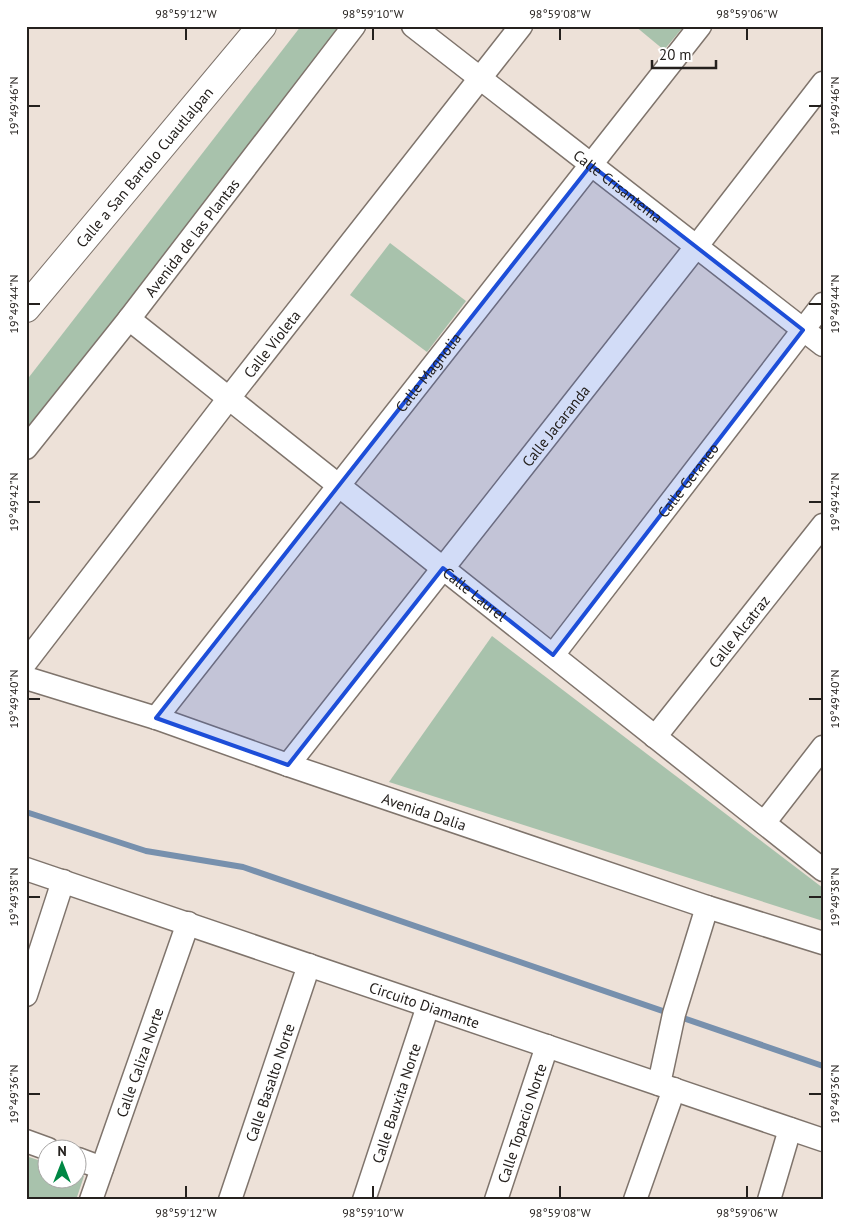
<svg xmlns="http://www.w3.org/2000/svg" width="849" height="1226" font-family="'PT Sans',sans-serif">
<rect width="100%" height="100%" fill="#ede1d8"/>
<g fill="#a8c2ac">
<path d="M301 26H345L26 438V381Z"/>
<path d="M635 26H684L664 50Z"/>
<path d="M390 243 466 301 427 352 350 295Z"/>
<path d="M492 636 823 888V921L389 782Z"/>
<path d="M26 1156 47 1163 48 1178H78V1173L84 1176 76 1200H26Z"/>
</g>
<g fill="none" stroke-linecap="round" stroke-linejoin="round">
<path stroke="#7790ad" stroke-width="6" d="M26 812 146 851 243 867 823 1066"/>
<defs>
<g id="minor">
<path id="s1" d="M413 26 823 345"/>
<path id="s2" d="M129 319 823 870"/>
<path id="s3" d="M26 448 129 319 354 26"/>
<path id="s4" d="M553 655 823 304"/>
<path id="s5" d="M26 662 229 398 521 26"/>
<path id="s6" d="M26 678 156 718 288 765 707 907 823 943"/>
<path id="s7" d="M156 718 700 26"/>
<path id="s8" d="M655 737 823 525"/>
<path id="s9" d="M288 765 696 247 823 83"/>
<path d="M764 823 823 747"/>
<path id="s10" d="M26 869 823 1140"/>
<path d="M26 995 63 881"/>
<path d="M659 1084 674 1014 707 907"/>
<path d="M26 1141 48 1149"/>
<path d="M78 1159 102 1168"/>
<path id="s11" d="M91 1200 188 923"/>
<path id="s12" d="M230 1200 309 965"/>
<path id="s13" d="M364 1200 428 1006"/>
<path id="s14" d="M496 1200 547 1046"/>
<path d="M635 1200 674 1089"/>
<path d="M769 1200 790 1129"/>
</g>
<g id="secondary">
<path id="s15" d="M26 308 262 26"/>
</g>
</defs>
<use href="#minor" stroke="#7f746c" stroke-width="25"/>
<use href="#secondary" stroke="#7f746c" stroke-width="30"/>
<use href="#minor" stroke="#fff" stroke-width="22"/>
<use href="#secondary" stroke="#fff" stroke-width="28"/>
</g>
<path fill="#1d4ed8" fill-opacity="0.2" stroke="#1d4ed8" stroke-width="4" stroke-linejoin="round" d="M591 165 803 330 553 655 443 568 288 765 156 718Z"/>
<path fill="none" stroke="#25211e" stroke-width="2" d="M186 28V40M373 28V40M560 28V40M747 28V40M28 106H40M809 106H822M28 304H40M809 304H822M28 502H40M809 502H822M28 699H40M809 699H822M28 897H40M809 897H822M28 1094H40M809 1094H822M186 1186V1198M373 1186V1198M560 1186V1198M747 1186V1198"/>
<g text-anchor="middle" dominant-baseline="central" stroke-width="4" stroke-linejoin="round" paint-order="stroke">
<g font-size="15" fill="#25211e" stroke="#fff">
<text stroke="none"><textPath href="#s15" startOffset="184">Calle a San Bartolo Cuautlalpan</textPath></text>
<text stroke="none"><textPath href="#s1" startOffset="260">Calle Crisantema</textPath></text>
<text stroke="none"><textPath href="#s3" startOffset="268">Avenida de las Plantas</textPath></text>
<text stroke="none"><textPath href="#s5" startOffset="402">Calle Violeta</textPath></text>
<text stroke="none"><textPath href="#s7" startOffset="440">Calle Magnolia</textPath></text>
<text stroke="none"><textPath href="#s9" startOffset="432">Calle Jacaranda</textPath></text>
<text stroke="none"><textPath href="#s4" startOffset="221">Calle Geraneo</textPath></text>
<text stroke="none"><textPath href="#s2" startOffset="442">Calle Laurel</textPath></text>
<text stroke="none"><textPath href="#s8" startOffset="135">Calle Alcatraz</textPath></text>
<text stroke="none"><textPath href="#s6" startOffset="420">Avenida Dalia</textPath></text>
<text stroke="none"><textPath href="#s10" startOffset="421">Circuito Diamante</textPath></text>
<text stroke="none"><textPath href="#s11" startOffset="146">Calle Caliza Norte</textPath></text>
<text stroke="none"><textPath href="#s12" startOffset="124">Calle Basalto Norte</textPath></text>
<text stroke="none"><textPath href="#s13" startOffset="102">Calle Bauxita Norte</textPath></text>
<text stroke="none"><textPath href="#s14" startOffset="81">Calle Topacio Norte</textPath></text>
</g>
</g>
<rect width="849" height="1226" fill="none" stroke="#ffffff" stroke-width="55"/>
<g transform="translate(62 1164)"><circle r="24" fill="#ffffff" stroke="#a8a6a5"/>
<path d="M0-4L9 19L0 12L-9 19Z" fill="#008744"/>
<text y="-8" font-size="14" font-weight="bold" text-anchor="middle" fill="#25211e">N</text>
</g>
<path d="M652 60v8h64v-8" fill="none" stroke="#25211e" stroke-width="2.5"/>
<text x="659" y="60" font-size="15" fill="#25211e" stroke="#ffffff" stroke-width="4" paint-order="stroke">20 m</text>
<rect x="28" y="28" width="794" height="1170" fill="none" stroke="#25211e" stroke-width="2"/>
<g font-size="12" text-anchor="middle" fill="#25211e">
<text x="186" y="18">98°59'12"W</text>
<text x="373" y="18">98°59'10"W</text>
<text x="560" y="18">98°59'08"W</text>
<text x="747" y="18">98°59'06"W</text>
<text transform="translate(14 106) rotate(-90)" y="4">19°49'46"N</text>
<text transform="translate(835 106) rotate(-90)" y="4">19°49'46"N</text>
<text transform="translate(14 304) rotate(-90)" y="4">19°49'44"N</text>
<text transform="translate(835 304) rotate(-90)" y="4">19°49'44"N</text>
<text transform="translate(14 502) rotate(-90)" y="4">19°49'42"N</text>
<text transform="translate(835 502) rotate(-90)" y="4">19°49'42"N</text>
<text transform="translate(14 699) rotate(-90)" y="4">19°49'40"N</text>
<text transform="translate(835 699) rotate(-90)" y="4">19°49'40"N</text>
<text transform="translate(14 897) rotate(-90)" y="4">19°49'38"N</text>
<text transform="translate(835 897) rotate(-90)" y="4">19°49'38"N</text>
<text transform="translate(14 1094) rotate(-90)" y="4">19°49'36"N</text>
<text transform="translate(835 1094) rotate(-90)" y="4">19°49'36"N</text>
<text x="186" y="1217">98°59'12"W</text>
<text x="373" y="1217">98°59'10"W</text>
<text x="560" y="1217">98°59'08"W</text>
<text x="747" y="1217">98°59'06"W</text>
</g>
</svg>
